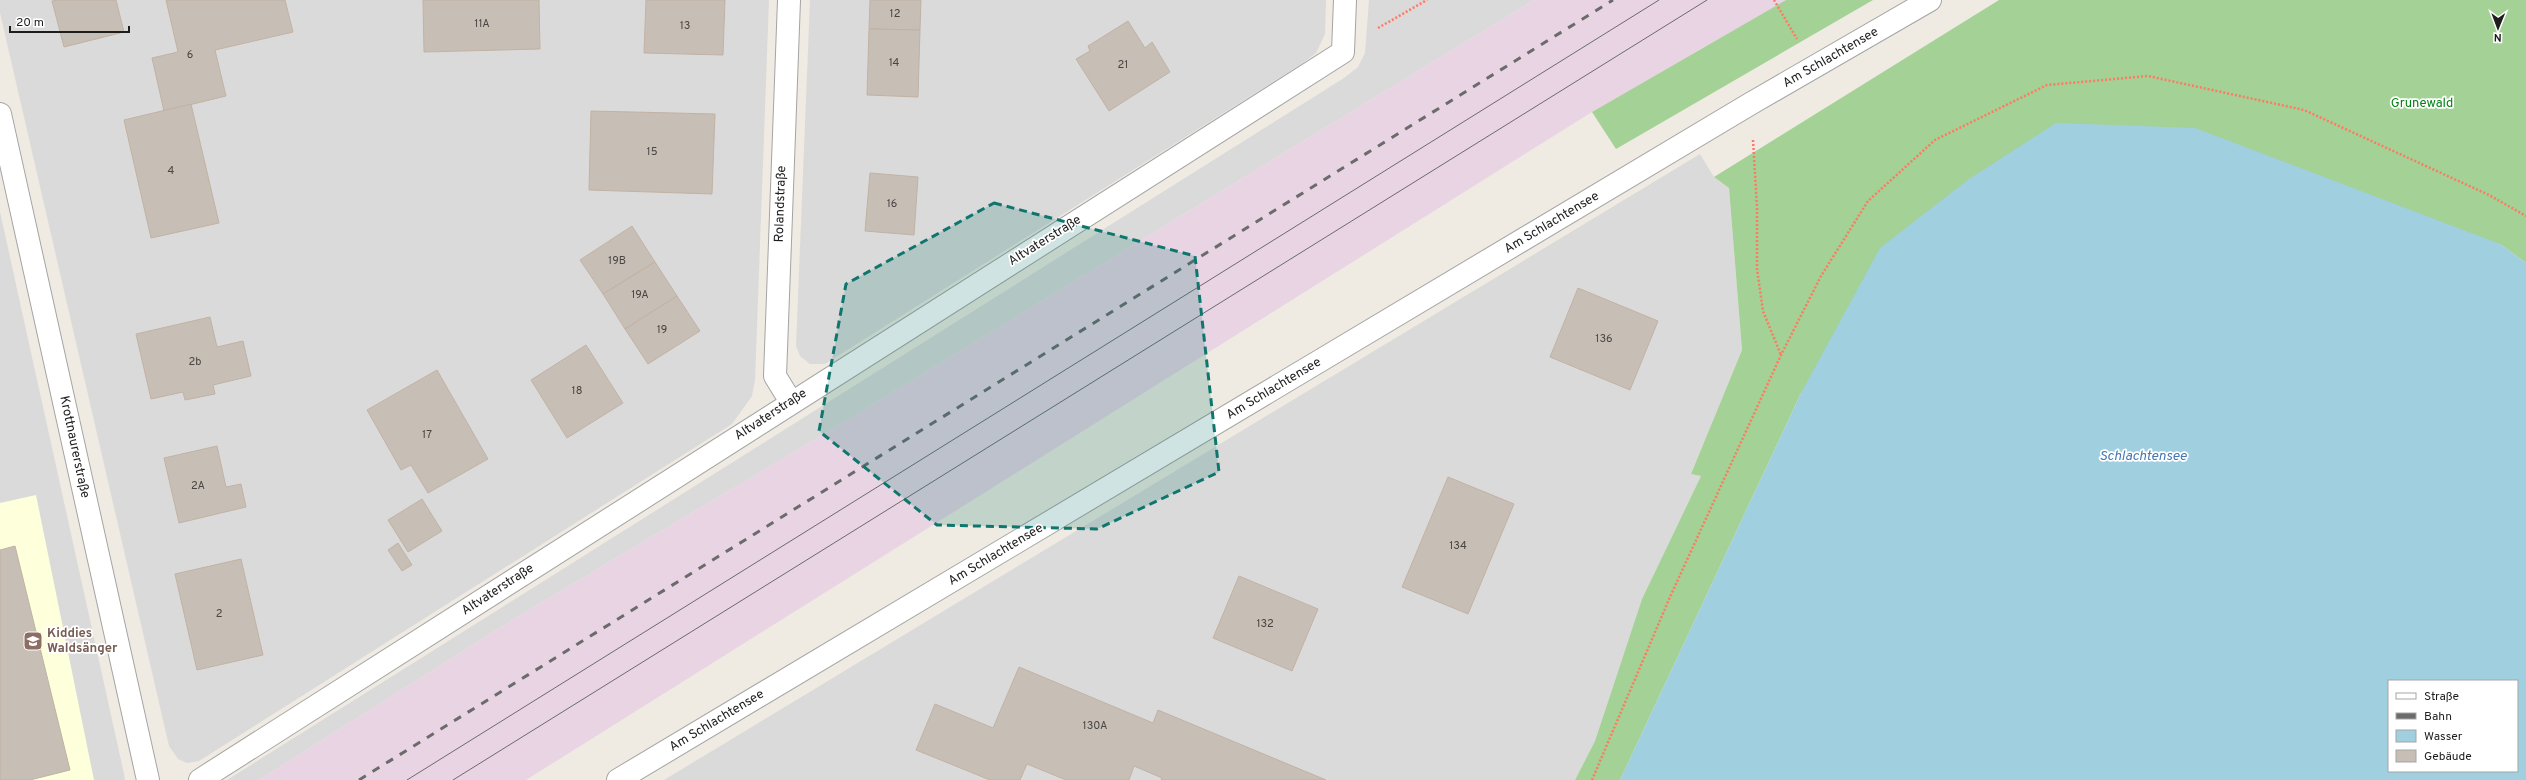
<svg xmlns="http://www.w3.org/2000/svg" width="2526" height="780" font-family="Overpass,sans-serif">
<rect width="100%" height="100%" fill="#efebe2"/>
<g fill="#dbdada">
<path d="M0 0H769L755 380 752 396 732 424 199 761 187 763 178 759 169 746 0 13Z"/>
<path d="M810 0H1326L1325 34 1316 53 1303 63 825 364H810L800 356 796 346Z"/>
<path d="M1369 0H1534L826 433 517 617 259 780H227L1344 78 1358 67 1365 53Z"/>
<path d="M1700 154 1714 177 1729 188 1742 350 1691 474 1701 476 1642 599 1595 741 1575 780H664Z"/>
<path d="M0 212 124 774 125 780H0Z"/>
</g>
<path fill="#e9d4e4" d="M1534 0H1786L1592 112 526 780H259L517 617 826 433Z"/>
<path fill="#feffdb" d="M36 495 94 780H0V503Z"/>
<g fill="#a4d195">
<path d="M1786 0H1873L1616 149 1592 112Z"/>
<path d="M1999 0H2526V263L2500 244 1801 393 1620 780H1575L1595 741 1642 599 1701 476 1691 474 1742 350 1729 188 1714 177Z"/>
</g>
<path fill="#a0cfdf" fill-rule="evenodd" d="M2056 123 2195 128 2500 244 2526 263V780H1620L1801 393 1880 248 1969 179ZM2389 681H2517V771H2389Z"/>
<g fill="#c7beb5" stroke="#c1b2a4">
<path d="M58 0H116L124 32 64 47 52 1Z"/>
<path d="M166 0H285L293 32 215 50 226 96 164 111 152 58 178 52Z"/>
<path d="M423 0H539L540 49 424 52Z"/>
<path d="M646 0H725L723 55 644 53Z"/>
<path d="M870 0H921L920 30 869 29Z"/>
<path d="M1128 21 1145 48 1152 42 1170 72 1109 111 1076 59 1090 51 1088 46Z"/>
<path d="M869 29 920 30 918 97 867 95Z"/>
<path d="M191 104 219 223 151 238 124 120Z"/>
<path d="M591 111 715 114 712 194 589 190Z"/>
<path d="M870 173 918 177 914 235 865 231Z"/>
<path d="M632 226 655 262 603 294 580 260Z"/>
<path d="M655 262 677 296 625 329 603 294Z"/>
<path d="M1578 288 1658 321 1630 390 1550 357Z"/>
<path d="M677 296 700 331 648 364 625 329Z"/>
<path d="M210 317 217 347 243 341 251 376 213 385 215 394 185 400 183 392 151 399 136 334Z"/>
<path d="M586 345 623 403 567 438 531 380Z"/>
<path d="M437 370 488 459 428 493 411 465 401 470 367 410Z"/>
<path d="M217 446 226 487 241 484 246 507 179 523 164 458Z"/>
<path d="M1448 477 1514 504 1468 614 1402 587Z"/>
<path d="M422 499 442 531 408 552 388 520Z"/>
<path d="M398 543 412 565 402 571 388 550Z"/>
<path d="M15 546 70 770 30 780H0V550Z"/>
<path d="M241 559 263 655 197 670 175 574Z"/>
<path d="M1239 576 1318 609 1292 671 1213 638Z"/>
<path d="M1019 667 1153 723 1158 710 1326 780H1161L1162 778 1134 766 1129 780H1066L1027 764 1020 780H990L916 750 935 704 993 728Z"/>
</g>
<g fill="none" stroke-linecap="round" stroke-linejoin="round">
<defs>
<g id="minor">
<path d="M789 0 775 376 791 402"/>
<path d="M0 114 148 780"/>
<path d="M200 780 1343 52 1345 0"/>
<path d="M618 780 1750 104 1930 0"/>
</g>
</defs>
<use href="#minor" stroke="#a4a4a4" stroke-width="24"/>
<g stroke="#ff7963" stroke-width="2.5" stroke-dasharray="2 2" stroke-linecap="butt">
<path d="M1774 0 1797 39"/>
<path d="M1378 28 1427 0"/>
<path d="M1753 140 1757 207V269L1763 311 1781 355"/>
<path d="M1592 780 1670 597 1781 355 1821 276 1868 201 1935 140 2047 85 2148 76 2304 110 2489 195 2526 216"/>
</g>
<use href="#minor" stroke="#fff" stroke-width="22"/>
<g stroke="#6b6b6b" stroke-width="1">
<path d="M407 780 1659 0"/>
<path d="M453 780 1707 0"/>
</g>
<path stroke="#6b6b6b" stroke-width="3" stroke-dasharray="8 8" stroke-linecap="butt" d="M359 780 1613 0"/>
</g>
<path fill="#0f766e" fill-opacity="0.2" stroke="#0f766e" stroke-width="3" stroke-dasharray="8 5" stroke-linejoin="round" d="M994 203 1195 256 1219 472 1097 529 937 525 819 431 846 284Z"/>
<defs>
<symbol id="school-square" viewBox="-11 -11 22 22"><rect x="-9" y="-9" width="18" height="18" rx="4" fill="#8d6e63" stroke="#fff"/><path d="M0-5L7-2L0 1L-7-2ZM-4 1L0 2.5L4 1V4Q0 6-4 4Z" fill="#fff"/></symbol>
</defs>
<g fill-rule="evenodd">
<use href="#school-square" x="22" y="630" width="22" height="22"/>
</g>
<g text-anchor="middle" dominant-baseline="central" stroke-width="3.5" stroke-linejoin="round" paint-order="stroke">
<g font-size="11" fill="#484543">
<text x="895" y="14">12</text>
<text x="482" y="24">11A</text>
<text x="685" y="26">13</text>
<text x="190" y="55">6</text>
<text x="894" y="63">14</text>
<text x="1123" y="65">21</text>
<text x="652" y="152">15</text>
<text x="171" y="171">4</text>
<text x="892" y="204">16</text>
<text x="617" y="261">19B</text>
<text x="640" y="295">19A</text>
<text x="662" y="330">19</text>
<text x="1604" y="339">136</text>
<text x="195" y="362">2b</text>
<text x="577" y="391">18</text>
<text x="427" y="435">17</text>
<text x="198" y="486">2A</text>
<text x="1458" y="546">134</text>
<text x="219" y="614">2</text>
<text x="1265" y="624">132</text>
<text x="1095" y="726">130A</text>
</g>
<g font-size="13" fill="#1d1d1d" stroke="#fff">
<text transform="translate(1831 58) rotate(-30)">Am Schlachtensee</text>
<text transform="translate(781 204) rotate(-88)">Rolandstraße</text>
<text transform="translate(1552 223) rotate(-31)">Am Schlachtensee</text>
<text transform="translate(1045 241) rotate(-32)">Altvaterstraße</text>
<text transform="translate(1274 389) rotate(-31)">Am Schlachtensee</text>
<text transform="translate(771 415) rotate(-33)">Altvaterstraße</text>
<text transform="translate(74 447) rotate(78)">Krottnaurerstraße</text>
<text transform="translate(996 555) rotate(-31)">Am Schlachtensee</text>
<text transform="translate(498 590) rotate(-33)">Altvaterstraße</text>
<text transform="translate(717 721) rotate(-31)">Am Schlachtensee</text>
</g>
<g font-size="13" fill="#058114" stroke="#fff">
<text x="2422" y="104">Grunewald</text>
</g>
<g font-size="13" font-weight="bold" fill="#785e54" stroke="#fff" text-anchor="start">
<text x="47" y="634">Kiddies<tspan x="47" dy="15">Waldsänger</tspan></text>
</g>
<g font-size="14" font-style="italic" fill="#4577b2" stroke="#fff">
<text x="2143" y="456">Schlachtensee</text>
</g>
</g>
<rect x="2388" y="680" width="130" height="92" fill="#ffffff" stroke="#a5a5a5"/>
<rect x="2396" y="693" width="20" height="6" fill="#ffffff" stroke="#a5a5a5"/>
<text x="2424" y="700" font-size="12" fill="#1d1d1d">Straße</text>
<rect x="2396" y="713" width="20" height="6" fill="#6b6b6b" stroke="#a5a5a5"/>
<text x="2424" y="720" font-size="12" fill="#1d1d1d">Bahn</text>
<rect x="2396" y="730" width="20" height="12" fill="#a0cfdf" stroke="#a5a5a5"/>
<text x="2424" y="740" font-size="12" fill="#1d1d1d">Wasser</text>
<rect x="2396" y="750" width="20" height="12" fill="#c7beb5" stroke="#a5a5a5"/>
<text x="2424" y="760" font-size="12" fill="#1d1d1d">Gebäude</text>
<g transform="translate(2498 28) rotate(181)" stroke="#ffffff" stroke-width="3" paint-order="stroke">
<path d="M0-3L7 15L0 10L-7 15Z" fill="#1d1d1d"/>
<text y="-6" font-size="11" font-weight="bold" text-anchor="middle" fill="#1d1d1d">N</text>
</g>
<path d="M10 26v6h119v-6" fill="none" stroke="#1d1d1d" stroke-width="2"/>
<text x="16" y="26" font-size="12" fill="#1d1d1d" stroke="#ffffff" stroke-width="3" paint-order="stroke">20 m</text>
</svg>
